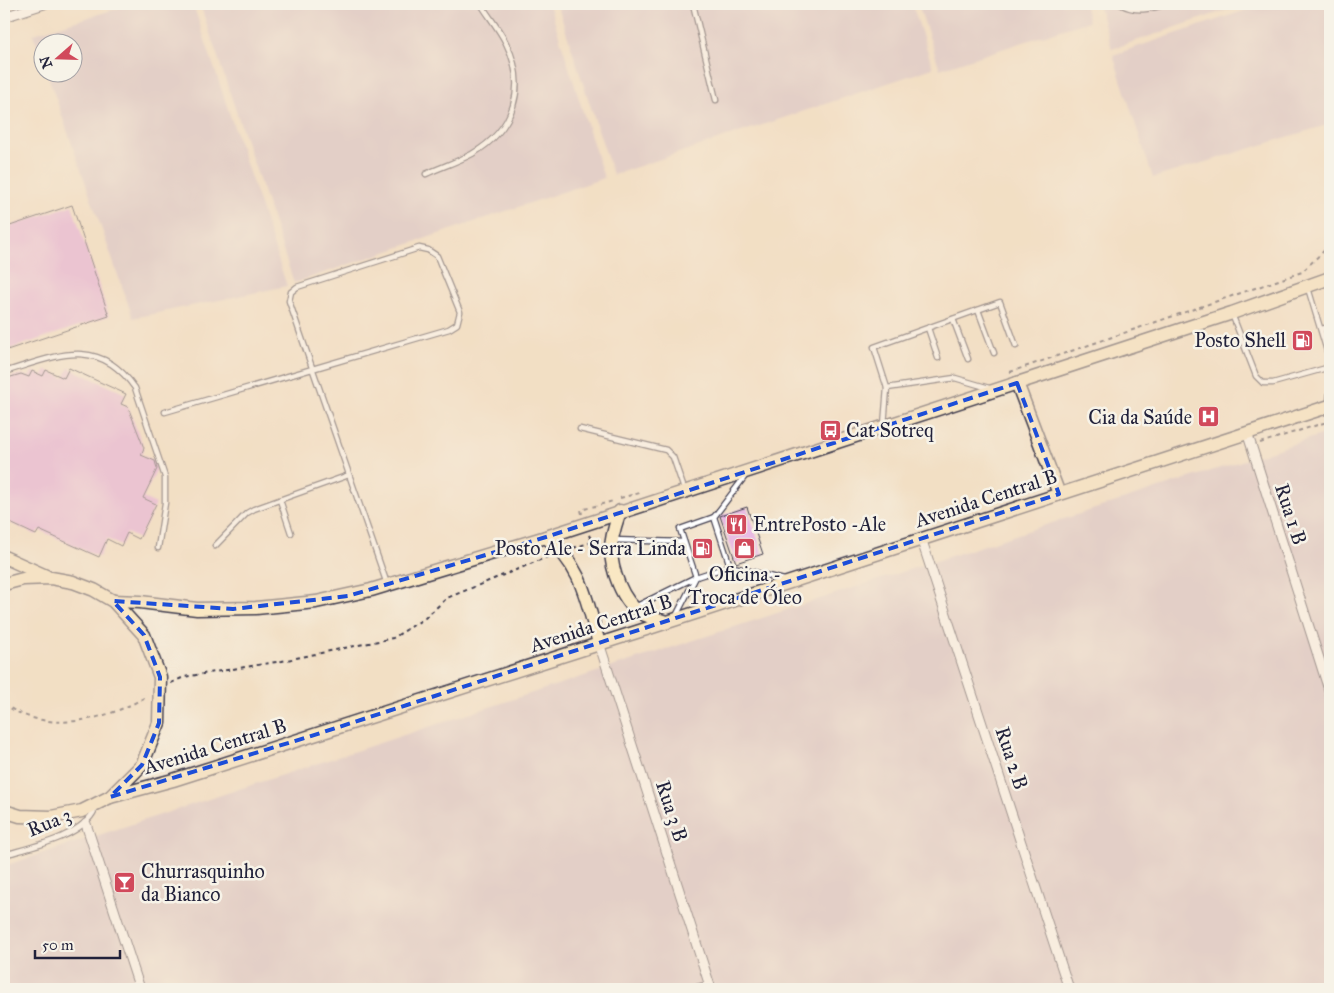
<svg xmlns="http://www.w3.org/2000/svg" width="1334" height="993" font-family="'IM FELL Great Primer',serif">
<rect width="100%" height="100%" fill="#f7f3e8"/>
<filter id="ink" filterUnits="userSpaceOnUse"><feTurbulence type="fractalNoise" baseFrequency=".02" numOctaves="2"/><feDisplacementMap in="SourceGraphic" scale="10" xChannelSelector="R" yChannelSelector="G"/><feConvolveMatrix kernelMatrix="1 2 1 2 8 2 1 2 1" color-interpolation-filters="sRGB"/></filter>
<filter id="wash" filterUnits="userSpaceOnUse"><feTurbulence type="fractalNoise" baseFrequency=".0096" numOctaves="4" result="noise"/><feDisplacementMap in="SourceGraphic" scale="20" xChannelSelector="R" yChannelSelector="G"/><feGaussianBlur stdDeviation="1.12" result="paint"/><feColorMatrix in="noise" values="0 0 0 0 0 0 0 0 0 0 0 0 0 0 0 0 0 1.4 0 .05"/><feComposite in="paint" operator="in"/></filter>
<g filter="url(#wash)">
<rect width="100%" height="100%" fill="#f2dfc4"/>
<g fill="#d1bdc9">
<path d="M132 4H193L287 286 133 318 47 73 72 72V42H42V60L33 34Z"/>
<path d="M200 4H549L604 178 294 283Z"/>
<path d="M557 4H912L933 68 613 175Z"/>
<path d="M918 4H1084L1089 21 940 69Z"/>
<path d="M1098 4H1244L1112 49Z"/>
<path d="M1264 4H1330V124L1153 178 1113 55Z"/>
<path d="M1330 432V989H4V866Z"/>
</g>
<g id="blocks">
<g fill="#e3a5e1">
<path d="M72 205 109 316 4 351V228Z"/>
<path d="M69 368 126 394 121 404 128 407 144 448 141 455 155 461 157 469 143 498 156 504 139 539 127 533 121 546 107 539 99 557 39 530 36 535 6 521 9 514 4 511V379L21 374 29 377 32 371 43 376 46 370 64 378Z"/>
<path d="M747 507 763 554 736 563 720 516Z"/>
</g>
</g>
</g>
<g filter="url(#ink)">
<use href="#blocks" fill-opacity="0" stroke="#413e50" stroke-width="1"/>
<g fill="none" stroke-linecap="round" stroke-linejoin="round">
<defs>
<g id="lane">
<path d="M693 4 716 100"/>
<path d="M1120 4C1137 13 1150 9 1167 4"/>
<path d="M426 174C441 167 457 162 472 154 514 130 528 87 506 43 499 29 489 17 481 4"/>
<path d="M1308 288 1330 361"/>
<path d="M978 310 994 353"/>
<path d="M1232 314 1256 376 1263 383H1273L1330 367"/>
<path d="M953 319 968 359"/>
<path d="M928 328 938 358"/>
<path d="M1321 329 1330 327"/>
<path d="M4 372C54 357 98 334 135 388L165 477V503L158 548"/>
<path d="M887 388 874 347 1000 302 1016 346"/>
<path d="M1329 405 1330 385"/>
<path d="M165 412 449 329 457 324 460 312 437 256 428 250 419 248 297 287 291 292 289 301C321 396 354 490 387 584"/>
<path d="M884 425 887 388 955 378 989 388"/>
<path d="M580 429 666 450 673 457 684 489"/>
<path d="M746 475 714 517 730 566 784 580"/>
<path d="M280 500 291 533"/>
<path d="M612 540 684 542"/>
<path d="M215 546 247 513 254 509 349 475"/>
<path d="M635 607 696 577 730 566"/>
<path d="M676 616 696 577 680 529 714 517"/>
<path d="M4 855C31 847 83 837 95 809"/>
<path d="M689 989 710 984"/>
</g>
<g id="street">
<path d="M4 17 44 4"/>
<path d="M1247 432 1330 693"/>
<path d="M921 538 1069 989"/>
<path d="M599 643 711 989"/>
<path d="M86 824 140 989"/>
</g>
<g id="secondary">
<path d="M1017 383 1059 494"/>
<path d="M620 511C616 523 611 536 611 549 611 569 622 602 641 613 648 617 658 619 666 622"/>
<path d="M546 537C583 567 586 600 599 643"/>
<path d="M4 557 46 576"/>
<path d="M4 584 23 579 51 578 73 582 94 590 113 601 144 635 160 677 159 723 142 765 110 797 82 811 51 817 20 816 4 811"/>
<path d="M113 601 140 602 197 609 256 608 316 602 371 590 546 537 837 442 1232 313 1330 278"/>
<path d="M110 797 173 780 646 629 1330 406"/>
</g>
</defs>
<use href="#lane" stroke="#413e50" stroke-width="7"/>
<use href="#street" stroke="#413e50" stroke-width="11"/>
<use href="#secondary" stroke="#413e50" stroke-width="15"/>
<g stroke="#413e50" stroke-width="2" stroke-dasharray="4 4" stroke-linecap="butt">
<path d="M1010 372 1302 272 1330 245"/>
<path d="M1260 443 1330 421"/>
<path d="M620 498 640 493"/>
<path d="M582 514 581 510 613 501"/>
<path d="M573 548 592 542 589 535"/>
<path d="M171 683 184 677 282 661 393 638 425 618 447 598 550 556"/>
<path d="M4 704C46 735 106 721 147 696"/>
</g>
<use href="#lane" stroke="#fff" stroke-width="4.5"/>
<use href="#street" stroke="#fff" stroke-width="9"/>
<use href="#secondary" stroke="#f9e7c3" stroke-width="12"/>
</g>
</g>
<path d="M0 0H1334V993H0ZM1017 383 1059 494 308 737 110 797 142 765 159 723 160 677 144 635 113 601 233 609 348 596 546 537Z" fill="#f2dfc4" fill-opacity=".55" fill-rule="evenodd"/>
<path fill="none" stroke="#1d4ed8" stroke-width="4" stroke-dasharray="10 6" stroke-linejoin="round" d="M1017 383 1059 494 308 737 110 797 142 765 159 723 160 677 144 635 113 601 233 609 348 596 546 537Z"/>
<defs>
<symbol id="fuel-square" viewBox="-11 -11 22 22"><rect x="-9" y="-9" width="18" height="18" rx="4" fill="#d1495b" stroke="#f7f3e8"/><path d="M-5.5-6h7V0h2V4h1.3V-2.5L3-4.5l.8-.8L6-3V5H2.5V1h-1V6h-7ZM-4.2-4.7v3.2H.2V-4.7Z" fill="#fff"/></symbol>
<symbol id="hospital-square" viewBox="-11 -11 22 22"><rect x="-9" y="-9" width="18" height="18" rx="4" fill="#d1495b" stroke="#f7f3e8"/><path d="M-5-5h3v3.5h4V-5h3V5h-3V1.5h-4V5h-3Z" fill="#fff"/></symbol>
<symbol id="bus-square" viewBox="-11 -11 22 22"><rect x="-9" y="-9" width="18" height="18" rx="4" fill="#d1495b" stroke="#f7f3e8"/><path d="M-5-6H5V4H4V6H2V4H-2V6H-4V4H-5ZM-3.5-4V0h7V-4ZM-3.5 1.2v1.5H-2V1.2ZM2 1.2v1.5H3.5V1.2Z" fill="#fff"/></symbol>
<symbol id="restaurant-square" viewBox="-11 -11 22 22"><rect x="-9" y="-9" width="18" height="18" rx="4" fill="#d1495b" stroke="#f7f3e8"/><path d="M-5-6h1v4h1v-4h1v4h1v-4h1v5L-1.5 .5V6h-2V.5L-5-1ZM5-6V6H3V1.5H1.5Q1.5-4 5-6Z" fill="#fff"/></symbol>
<symbol id="shop-square" viewBox="-11 -11 22 22"><rect x="-9" y="-9" width="18" height="18" rx="4" fill="#d1495b" stroke="#f7f3e8"/><path d="M-5-2.5h2.3a2.7 3.5 0 0 1 5.4 0H5L5.5 6h-11ZM-1.5-2.5h3a1.5 2.3 0 0 0-3 0Z" fill="#fff"/></symbol>
<symbol id="bar-square" viewBox="-11 -11 22 22"><rect x="-9" y="-9" width="18" height="18" rx="4" fill="#d1495b" stroke="#f7f3e8"/><path d="M-6-5H6L.8 .8V4.5H3.5V6h-7V4.5H-.8V.8Z" fill="#fff"/></symbol>
</defs>
<g fill-rule="evenodd">
<use href="#fuel-square" x="1290" y="328" width="25" height="25"/>
<use href="#hospital-square" x="1196" y="404" width="25" height="25"/>
<use href="#bus-square" x="818" y="418" width="25" height="25"/>
<use href="#restaurant-square" x="724" y="512" width="25" height="25"/>
<use href="#fuel-square" x="690" y="536" width="25" height="25"/>
<use href="#shop-square" x="732" y="536" width="25" height="25"/>
<use href="#bar-square" x="112" y="870" width="25" height="25"/>
</g>
<g text-anchor="middle" dominant-baseline="central" stroke-width="5" stroke-linejoin="round" paint-order="stroke">
<g font-size="20" fill="#22223b" stroke="#f7f3e8" text-anchor="end">
<text x="1286" y="340">Posto Shell</text>
<text x="1192" y="417">Cia da Saúde</text>
<text x="846" y="430" text-anchor="start">Cat Sotreq</text>
<text x="753" y="524" text-anchor="start">EntrePosto -Ale</text>
<text x="686" y="548">Posto Ale - Serra Linda</text>
<text x="745" y="574" text-anchor="middle">Oficina -<tspan x="745" dy="23">Troca de Óleo</tspan></text>
<text x="141" y="871" text-anchor="start">Churrasquinho<tspan x="141" dy="23">da Bianco</tspan></text>
</g>
<g font-size="20" fill="#22223b" stroke="#f7f3e8">
<text transform="translate(986 498) rotate(-18)">Avenida Central B</text>
<text transform="translate(1291 514) rotate(72)">Rua 1 B</text>
<text transform="translate(601 623) rotate(-18)">Avenida Central B</text>
<text transform="translate(215 746) rotate(-17)">Avenida Central B</text>
<text transform="translate(1012 758) rotate(72)">Rua 2 B</text>
<text transform="translate(672 811) rotate(72)">Rua 3 B</text>
<text transform="translate(49 822) rotate(-22)">Rua 3</text>
</g>
</g>
<rect width="1334" height="993" fill="none" stroke="#f7f3e8" stroke-width="20"/>
<g transform="translate(58 58) rotate(250)"><circle r="24" fill="#f7f3e8" stroke="#a29fa3"/>
<path d="M0-4L9 19L0 12L-9 19Z" fill="#d1495b"/>
<text y="-8" font-size="14" font-weight="bold" text-anchor="middle" fill="#22223b">N</text>
</g>
<path d="M35 950v8h85v-8" fill="none" stroke="#22223b" stroke-width="2.5"/>
<text x="42" y="950" font-size="15" fill="#22223b" stroke="#f7f3e8" stroke-width="4" paint-order="stroke">50 m</text>
</svg>
